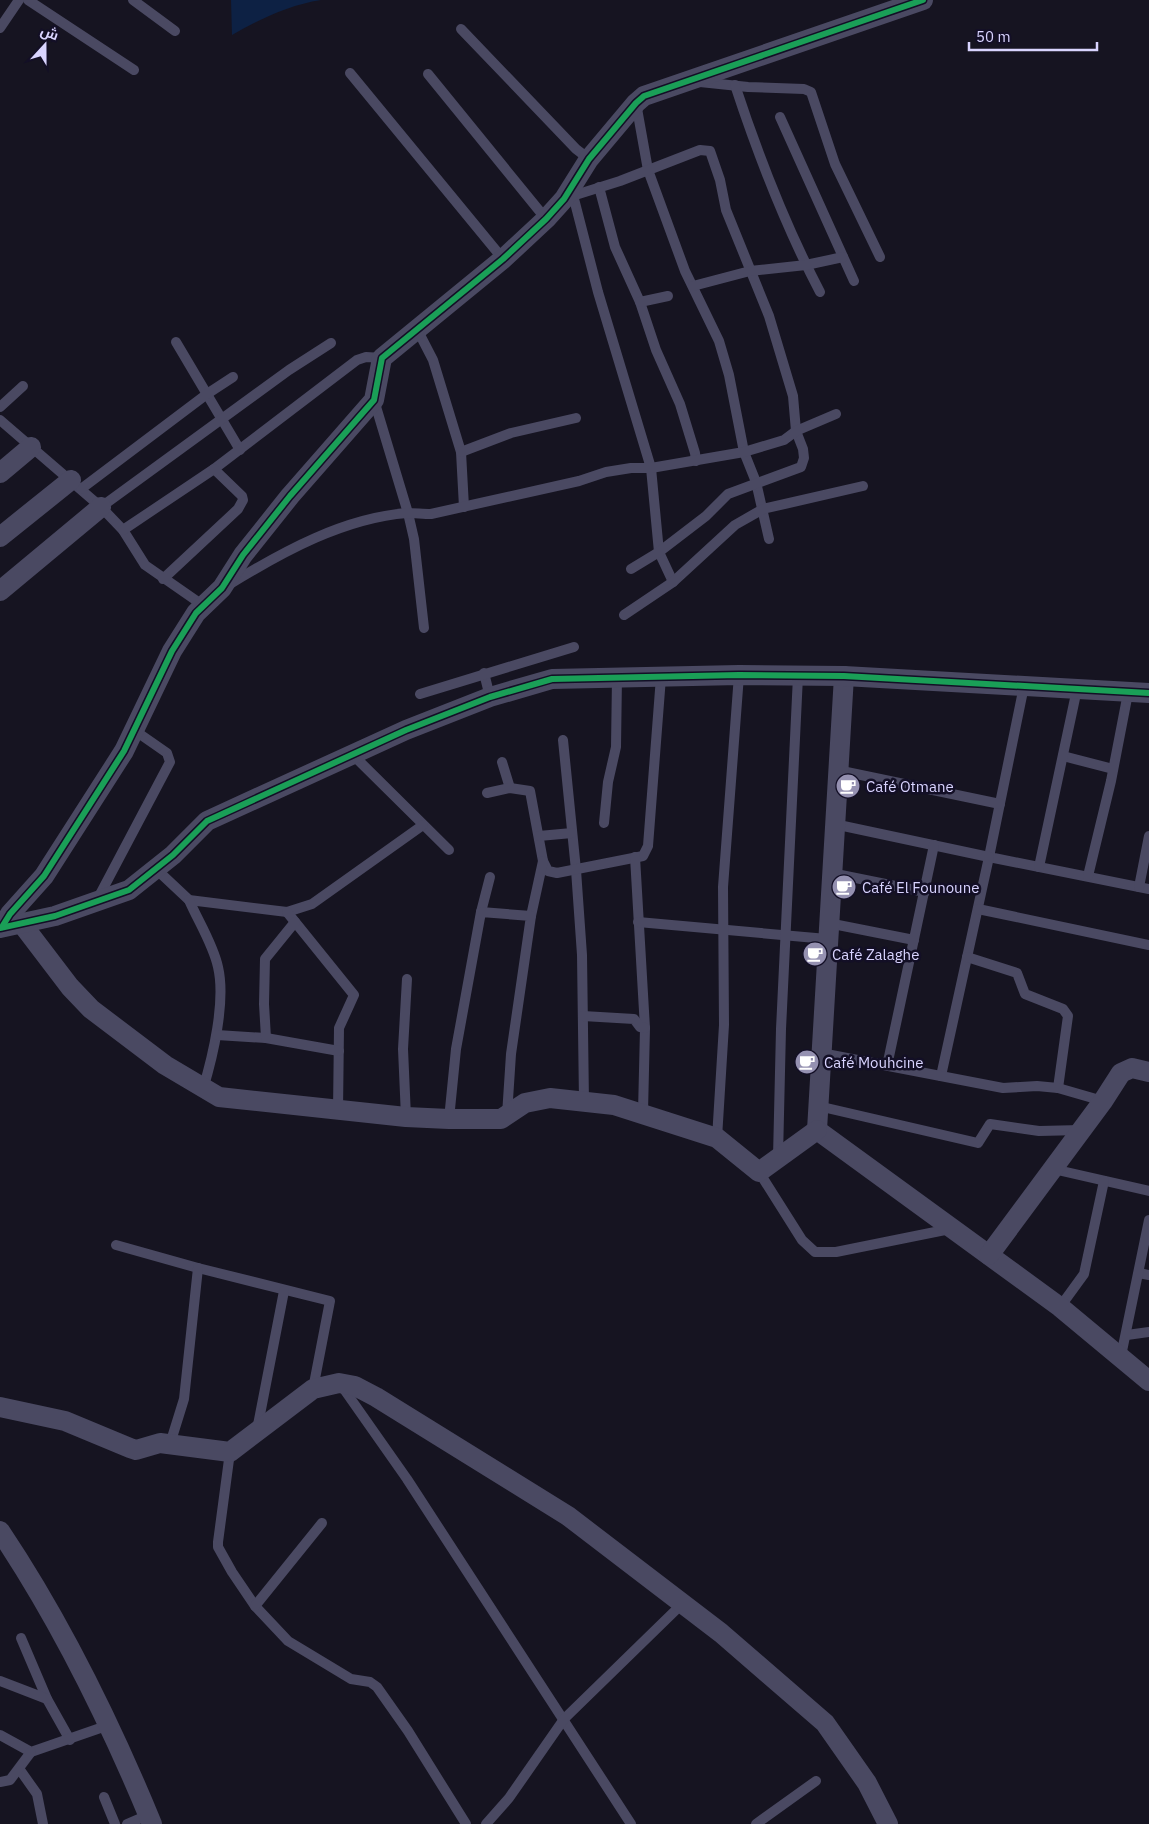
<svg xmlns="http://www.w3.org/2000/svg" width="1149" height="1824" font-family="'IBM Plex Sans',Cairo,sans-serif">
<rect width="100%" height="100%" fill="#161421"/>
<path fill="#0d2144" d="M231 0H321C289 5 260 19 232 35Z"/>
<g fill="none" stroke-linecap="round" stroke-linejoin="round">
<g stroke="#4a4962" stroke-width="10">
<path d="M28 0 134 70"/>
<path d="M133 0 175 31"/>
<path d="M0 28 19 0"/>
<path d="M461 29 576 149 589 159"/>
<path d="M350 73 503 259"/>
<path d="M428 74 546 219"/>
<path d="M700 82 748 87 804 89 811 92 835 164 880 257"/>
<path d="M735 85C758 155 786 227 820 292"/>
<path d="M636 103 648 170 685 271 719 341 729 375 744 452 756 482 769 539"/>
<path d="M780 117 854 281"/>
<path d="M599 187 615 247 640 302 656 350 680 404 695 453 696 461"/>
<path d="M573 195 598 292 651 468 659 552 673 582"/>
<path d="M569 197 620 181 700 150 710 151 720 180 726 210 769 316 793 396 796 431 803 449 804 458 801 467 728 494 706 516 659 552 631 569"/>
<path d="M693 286 750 271 806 265 843 257"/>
<path d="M640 302 668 296"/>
<path d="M417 329 433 360 461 452 464 507"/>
<path d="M176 342 240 450"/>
<path d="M374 400 408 513 414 539 424 628"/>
<path d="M0 407 23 386"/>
<path d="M0 420 101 507 123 530 145 565 204 606"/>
<path d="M461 452 511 433 576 418"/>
<path d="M81 489 207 394 233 377"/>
<path d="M101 507 289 370 331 343"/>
<path d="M123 530 214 469 357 360 366 357 382 358"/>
<path d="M163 579 238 509 243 500 242 496 214 469"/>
<path d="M230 584C284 551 344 518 407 513 415 513 423 514 431 514L579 481 606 472 631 468H651L744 452 784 440 796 431 836 414"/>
<path d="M624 615 673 582 735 525 763 509 863 486"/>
<path d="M484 673 490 697"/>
<path d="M1024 686 989 857 1149 889"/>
<path d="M420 694 574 647"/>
<path d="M563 740 576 870 582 955 584 1102"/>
<path d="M352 754 449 850"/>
<path d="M1063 756 1113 769"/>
<path d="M502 762 510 788"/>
<path d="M837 770 1000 804"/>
<path d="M487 793 510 788 530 791 543 861 548 871 557 873 643 856 648 846 661 677"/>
<path d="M604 823 608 782 616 747 617 677"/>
<path d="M834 824 989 857 941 1076"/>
<path d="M539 836 572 833"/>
<path d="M635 857 645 1028 643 1112"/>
<path d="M1039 867 1077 689"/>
<path d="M156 869 189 900 287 912 312 904 423 825"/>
<path d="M831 873 925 892"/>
<path d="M1088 876 1111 781 1128 693"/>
<path d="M1139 887 1149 836"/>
<path d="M97 900 170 762 167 753 134 730"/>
<path d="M189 900C198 921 213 944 218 967 226 1001 213 1056 203 1089"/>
<path d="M978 909 1149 945"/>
<path d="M287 912 354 995 339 1028 338 1111"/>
<path d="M481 912 490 877"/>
<path d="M531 916 543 861"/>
<path d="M638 922 827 939"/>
<path d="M828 923 914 940"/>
<path d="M967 957 1017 973 1025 994 1063 1009 1068 1016 1058 1088"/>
<path d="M583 1016 634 1019 640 1027 645 1028"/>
<path d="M217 1035 266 1038 339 1051"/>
<path d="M266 1038 264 1004 265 959 295 922"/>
<path d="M821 1053 1003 1088 1037 1086 1058 1088 1103 1101"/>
<path d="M887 1066 934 845"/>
<path d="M818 1106 978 1143 990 1124 1039 1131 1081 1130"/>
<path d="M406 1117 403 1049 407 979"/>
<path d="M449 1119 456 1049 481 912 531 916 511 1054 507 1115"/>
<path d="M717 1138 724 1025 723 887 739 675"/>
<path d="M778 1157 781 1029 798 676"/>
<path d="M1053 1169 1149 1191"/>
<path d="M759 1172 802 1240 815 1252H836L950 1229"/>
<path d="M116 1245 198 1268 330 1301 313 1389"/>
<path d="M1139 1273 1149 1275"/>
<path d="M1060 1307 1084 1274 1104 1181"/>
<path d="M1127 1335 1149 1332"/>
<path d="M1121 1356 1149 1220"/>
<path d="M341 1385 407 1479 631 1824"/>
<path d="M257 1430 284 1291"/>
<path d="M170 1444 184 1399 198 1268"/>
<path d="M230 1452 218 1542V1547L232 1572 255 1606 288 1641 351 1679 370 1682 377 1687 408 1731 466 1824"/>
<path d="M255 1606 322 1523"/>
<path d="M21 1638 47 1699 70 1740"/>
<path d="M0 1681 47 1699"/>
<path d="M0 1735 31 1752 109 1725"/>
<path d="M20 1770 37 1794 43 1824"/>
<path d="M0 1782 10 1780 31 1752"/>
<path d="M104 1797 115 1824"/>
<path d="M127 1824 148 1815"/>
<path d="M486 1824 509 1798 564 1719 683 1603"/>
<path d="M756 1824 816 1781"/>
</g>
<g stroke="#4a4962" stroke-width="20">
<path d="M0 473 31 447"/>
<path d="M0 537 71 480"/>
<path d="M0 591 101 507"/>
<path d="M844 676 817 1130 1060 1307 1149 1381"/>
<path d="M22 924 70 987 91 1009 165 1065 219 1097 406 1117 449 1119H501L525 1103 550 1098 614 1105 717 1138 759 1172 817 1130"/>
<path d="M2 927 10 914 44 876 124 751 172 651 196 613 222 588 243 555 290 496 374 400 382 358 503 259 546 219 564 199 589 159 636 103 644 96 923 0"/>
<path d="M0 928 55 916 129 890 173 855 207 821 406 730 490 697 552 679 739 675 844 676 1149 693"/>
<path d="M989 1255 1103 1101 1121 1073 1132 1068 1149 1072"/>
<path d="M0 1407 65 1421 130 1448 136 1450 160 1443 230 1452 313 1389 339 1383 355 1386 376 1397 568 1516 721 1633 825 1723 867 1783 888 1824"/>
<path d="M0 1531C61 1622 110 1722 152 1824"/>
</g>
<defs>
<g id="cycleway">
<path d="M2 927 10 914 44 876 124 751 172 651 196 613 222 588 243 555 290 496 374 400 382 358 503 259 546 219 564 199 589 159 636 103 644 96 923 0"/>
<path d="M0 928 55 916 129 890 173 855 207 821 406 730 490 697 552 679 739 675 844 676 1149 693"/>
</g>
</defs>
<use href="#cycleway" stroke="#130f26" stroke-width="9"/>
<use href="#cycleway" stroke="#1a9f57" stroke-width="6"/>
</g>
<defs>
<symbol id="cafe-disc" viewBox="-11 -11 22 22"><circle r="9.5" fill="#9591b1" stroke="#130f26"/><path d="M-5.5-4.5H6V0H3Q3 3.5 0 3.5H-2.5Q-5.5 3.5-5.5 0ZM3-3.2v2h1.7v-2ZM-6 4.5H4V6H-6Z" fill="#fff"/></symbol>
</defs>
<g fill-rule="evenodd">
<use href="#cafe-disc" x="834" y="772" width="28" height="28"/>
<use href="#cafe-disc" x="830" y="873" width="28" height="28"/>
<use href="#cafe-disc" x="801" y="940" width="28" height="28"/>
<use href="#cafe-disc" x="793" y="1048" width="28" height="28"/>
</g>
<g text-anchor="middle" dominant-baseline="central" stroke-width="5" stroke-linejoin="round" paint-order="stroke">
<g font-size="15" fill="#d9d4ff" stroke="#130f26" text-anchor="start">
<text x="866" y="786">Café Otmane</text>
<text x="862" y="887">Café El Founoune</text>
<text x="832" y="954">Café Zalaghe</text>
<text x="824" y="1062">Café Mouhcine</text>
</g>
</g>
<g transform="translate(45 45) rotate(21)" stroke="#130f26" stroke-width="4" paint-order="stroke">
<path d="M0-4L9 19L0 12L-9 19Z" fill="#d9d4ff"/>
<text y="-8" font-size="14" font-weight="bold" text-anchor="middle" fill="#d9d4ff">ش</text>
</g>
<path d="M969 42v8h128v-8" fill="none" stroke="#d9d4ff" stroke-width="2.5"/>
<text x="976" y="42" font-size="15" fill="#d9d4ff" stroke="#130f26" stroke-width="4" paint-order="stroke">50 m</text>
</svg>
